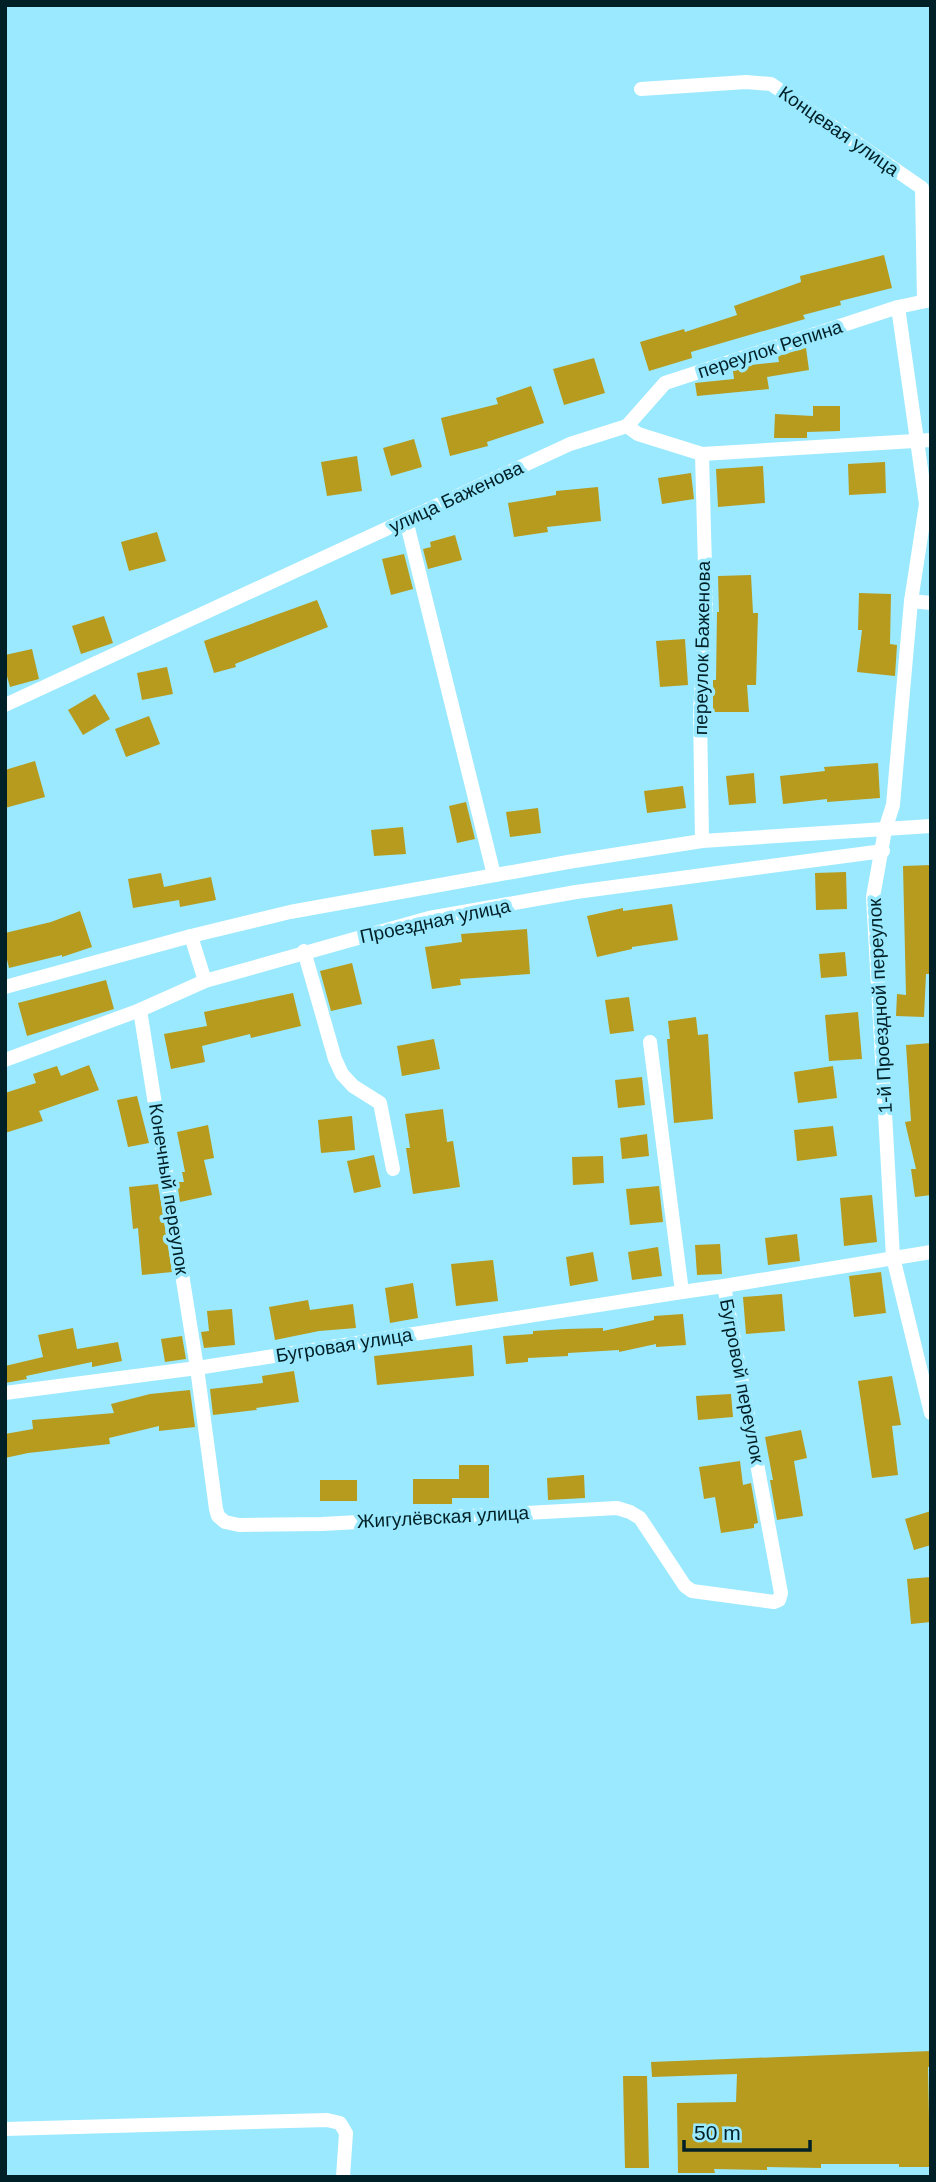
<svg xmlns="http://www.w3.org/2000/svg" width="936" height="2182" font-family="Arial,sans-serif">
<rect width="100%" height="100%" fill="#9ae9fe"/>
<g fill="#b69b1e">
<path d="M884 255 892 288 840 301 841 305 803 315 805 319 691 352 692 358 649 371 640 342 684 329 685 332 737 315 734 306 801 282 800 276Z"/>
<path d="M806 348 809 370 767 377 769 389 697 396 695 383 734 379 733 371 751 365 779 362 778 356Z"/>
<path d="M594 358 605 393 564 405 553 369Z"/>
<path d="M531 386 544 423 487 442 488 446 450 456 441 418 498 404 496 398Z"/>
<path d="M813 406H840V431L807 432V438H774L775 414 813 416Z"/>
<path d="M414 439 422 467 391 476 383 448Z"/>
<path d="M357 456 362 491 327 496 321 462Z"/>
<path d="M885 462 886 493 849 495 848 464Z"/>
<path d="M763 466 765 503 718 507 716 469Z"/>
<path d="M691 473 694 499 662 504 658 478Z"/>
<path d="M598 487 601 521 547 527 548 532 514 537 508 503 556 495V491Z"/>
<path d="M157 532 166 561 129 571 121 542Z"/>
<path d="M455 535 462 560 428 569 423 549 431 547 430 542Z"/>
<path d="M404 554 413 589 391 595 382 559Z"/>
<path d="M751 575 753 613H758L756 685H747L749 712H713V680H716L717 612H719L718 576Z"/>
<path d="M859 593 891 594 890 644 897 645 895 676 857 672 862 630H858Z"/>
<path d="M317 600 328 627 235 664 236 667 214 673 204 641Z"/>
<path d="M104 616 113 643 81 654 72 626Z"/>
<path d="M685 639 688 685 660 687 656 641Z"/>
<path d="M32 649 39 679 10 687 5 669V655Z"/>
<path d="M167 667 173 694 142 700 137 673Z"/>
<path d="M95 694 110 719 83 735 68 710Z"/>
<path d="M149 716 160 744 126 757 115 729Z"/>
<path d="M35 761 45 797 5 808V770Z"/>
<path d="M878 763 880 798 827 802V799L783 804 780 776 825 771 824 767Z"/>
<path d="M754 773 756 803 729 805 726 776Z"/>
<path d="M683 786 686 808 647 813 644 791Z"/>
<path d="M466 802 475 839 457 843 449 806Z"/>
<path d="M538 808 541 833 510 837 506 812Z"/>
<path d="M403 827 406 854 374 856 371 830Z"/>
<path d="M931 865V974H926L924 1017 896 1016 897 994 906 995 903 866Z"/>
<path d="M846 872 847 909 816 910 815 873Z"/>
<path d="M161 873 164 887 211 877 216 900 180 907 179 900 133 908 128 879Z"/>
<path d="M672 904 678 940 632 947V949L597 957 587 916 623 908V911Z"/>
<path d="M80 911 92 947 62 957V955L9 968 5 951V933L51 922Z"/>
<path d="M527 929 530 974 460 979 461 985 432 989 425 947 462 942 461 934Z"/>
<path d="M845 952 847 976 821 978 819 954Z"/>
<path d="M352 963 362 1004 331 1011 320 971Z"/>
<path d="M106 980 114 1009 27 1036 18 1003Z"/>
<path d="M293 993 301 1026 251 1038 250 1034 202 1046 205 1062 171 1069 164 1034 207 1026 204 1012Z"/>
<path d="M629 997 634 1031 610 1034 605 1000Z"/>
<path d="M858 1012 862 1059 829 1061 825 1015Z"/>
<path d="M696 1017 698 1035 708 1034 713 1119 674 1123 667 1039H670L668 1021Z"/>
<path d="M434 1039 440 1069 402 1076 397 1046Z"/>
<path d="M931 1043V1195L915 1197 911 1169H916L905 1122 911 1121 906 1045Z"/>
<path d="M89 1065 99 1090 39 1111 43 1121 5 1133V1093L36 1083 33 1074 57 1066 61 1076Z"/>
<path d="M833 1066 837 1098 798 1103 794 1072Z"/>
<path d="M642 1077 645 1105 618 1108 615 1080Z"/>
<path d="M137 1096 149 1143 128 1147 117 1100Z"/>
<path d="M443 1109 447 1142 453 1141 460 1187 413 1194 406 1148H410L405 1114Z"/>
<path d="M352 1116 355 1150 321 1153 318 1120Z"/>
<path d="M208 1125 214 1158 204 1160 212 1195 180 1202 177 1182H184L182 1172H185L177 1132Z"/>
<path d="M833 1126 837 1156 797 1161 794 1130Z"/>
<path d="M647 1134 649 1156 622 1159 620 1138Z"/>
<path d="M374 1155 381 1187 354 1193 347 1161Z"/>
<path d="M603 1156 604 1183 573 1185 572 1157Z"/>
<path d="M158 1184 172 1272 142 1275 138 1228 133 1229 129 1187Z"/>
<path d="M659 1186 663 1222 630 1225 626 1189Z"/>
<path d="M872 1195 877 1242 844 1246 840 1198Z"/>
<path d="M797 1234 800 1261 768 1265 765 1238Z"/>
<path d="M720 1244 722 1274 697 1275 695 1245Z"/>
<path d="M658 1247 662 1276 632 1280 628 1252Z"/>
<path d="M593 1252 598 1281 570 1286 566 1257Z"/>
<path d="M493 1260 498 1301 456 1306 451 1264Z"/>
<path d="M881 1272 886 1313 854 1317 849 1276Z"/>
<path d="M413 1283 418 1318 390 1323 385 1288Z"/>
<path d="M782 1294 785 1331 746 1334 743 1297Z"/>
<path d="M308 1300 310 1310 353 1304 356 1328 319 1331 275 1340 269 1307Z"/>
<path d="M232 1309 235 1345 204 1348 201 1332 209 1331 207 1311Z"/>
<path d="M683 1314 686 1345 656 1347V1344L619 1352V1350L568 1353V1356L528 1358V1362L506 1364 503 1336 533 1334V1331L566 1329 603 1328V1331L654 1320V1316Z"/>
<path d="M73 1328 77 1349 118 1342 122 1361 92 1367V1362L26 1376 27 1379 5 1383V1366L43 1357 38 1335Z"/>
<path d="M182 1336 186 1359 165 1362 161 1339Z"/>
<path d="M472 1345 474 1376 377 1385 374 1356Z"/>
<path d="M294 1371 299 1402 256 1408 257 1410 213 1415 210 1389 263 1383 262 1376Z"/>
<path d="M892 1376 901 1425 892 1426 898 1475 872 1478 858 1381Z"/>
<path d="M190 1390 195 1427 159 1431V1426L109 1438 110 1444 28 1453 5 1458V1434L33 1429 32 1420 114 1413 111 1404 150 1394Z"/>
<path d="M731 1394 733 1417 698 1420 696 1396Z"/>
<path d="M801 1430 807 1458 794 1461 803 1516 777 1520 770 1480H773L765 1437Z"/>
<path d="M740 1461 743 1485 751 1483 758 1523 754 1524V1528L721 1533 715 1497 704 1499 699 1467Z"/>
<path d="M459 1465H489V1498H452V1504H413V1479H459Z"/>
<path d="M584 1475 585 1498 548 1500 547 1478Z"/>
<rect x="320" y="1480" width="37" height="21"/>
<path d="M931 1511V1545L914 1550 905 1519Z"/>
<path d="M931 1577V1622L911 1624 907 1579Z"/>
<path d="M931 2051V2067H928L930 2167H899V2164H821V2168L767 2167V2170L714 2169 715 2173H678L677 2103 736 2102 737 2074 652 2077 651 2062Z"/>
<path d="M623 2076H647L649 2168H625Z"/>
</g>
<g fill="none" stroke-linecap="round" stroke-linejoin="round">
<g stroke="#fff" stroke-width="14">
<path d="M641 89 746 82 771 84 922 188 924 301"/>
<path d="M898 307 926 504 911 601 893 805 885 830 873 897 893 1257 931 1413"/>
<path d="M627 426 665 383 898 307 931 300"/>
<path d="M702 454 706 605 700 712 702 841"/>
<path d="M406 520 494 875"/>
<path d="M911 601 931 603"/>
<path d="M5 705 570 444 627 426 638 434 702 454 931 440"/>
<path d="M191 936 205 981"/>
<path d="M304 951 335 1059 342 1074 353 1086 380 1103 393 1169"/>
<path d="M5 987 191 936 290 912 568 862 702 841 931 826"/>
<path d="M140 1010 197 1368 216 1509 218 1516 225 1522 239 1525 322 1524 617 1508 630 1512 640 1518 685 1586 692 1591 774 1602 779 1600 781 1593 724 1286 682 1292 650 1042"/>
<path d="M5 1060 140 1010 205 981 429 918 576 892 883 851"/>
<path d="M724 1286 931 1252"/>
<path d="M5 1393 197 1368 682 1292"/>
<path d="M5 2129 327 2120 340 2123 346 2133 343 2177"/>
</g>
</g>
<g text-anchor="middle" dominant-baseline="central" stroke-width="7" stroke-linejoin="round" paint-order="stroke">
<g font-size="19" fill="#002027" stroke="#9ae9fe">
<text transform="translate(839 131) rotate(35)">Концевая улица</text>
<text transform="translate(770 349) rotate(-18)">переулок Репина</text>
<text transform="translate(456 497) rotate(-25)">улица Баженова</text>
<text transform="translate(702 648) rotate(-89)">переулок Баженова</text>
<text transform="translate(435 921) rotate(-12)">Проездная улица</text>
<text transform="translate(880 1006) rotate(-93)">1-й Проездной переулок</text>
<text transform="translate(169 1189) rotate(81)">Конечный переулок</text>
<text transform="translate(344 1345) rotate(-9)">Бугровая улица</text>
<text transform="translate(742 1381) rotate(79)">Бугровой переулок</text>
<text transform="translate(443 1517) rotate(-3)">Жигулёвская улица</text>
</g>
</g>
<rect width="936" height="2182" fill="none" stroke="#002027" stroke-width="14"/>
<path d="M684 2140v10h126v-10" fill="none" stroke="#002027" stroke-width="3.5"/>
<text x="694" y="2140" font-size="21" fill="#002027" stroke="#9ae9fe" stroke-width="5" paint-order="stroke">50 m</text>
</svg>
